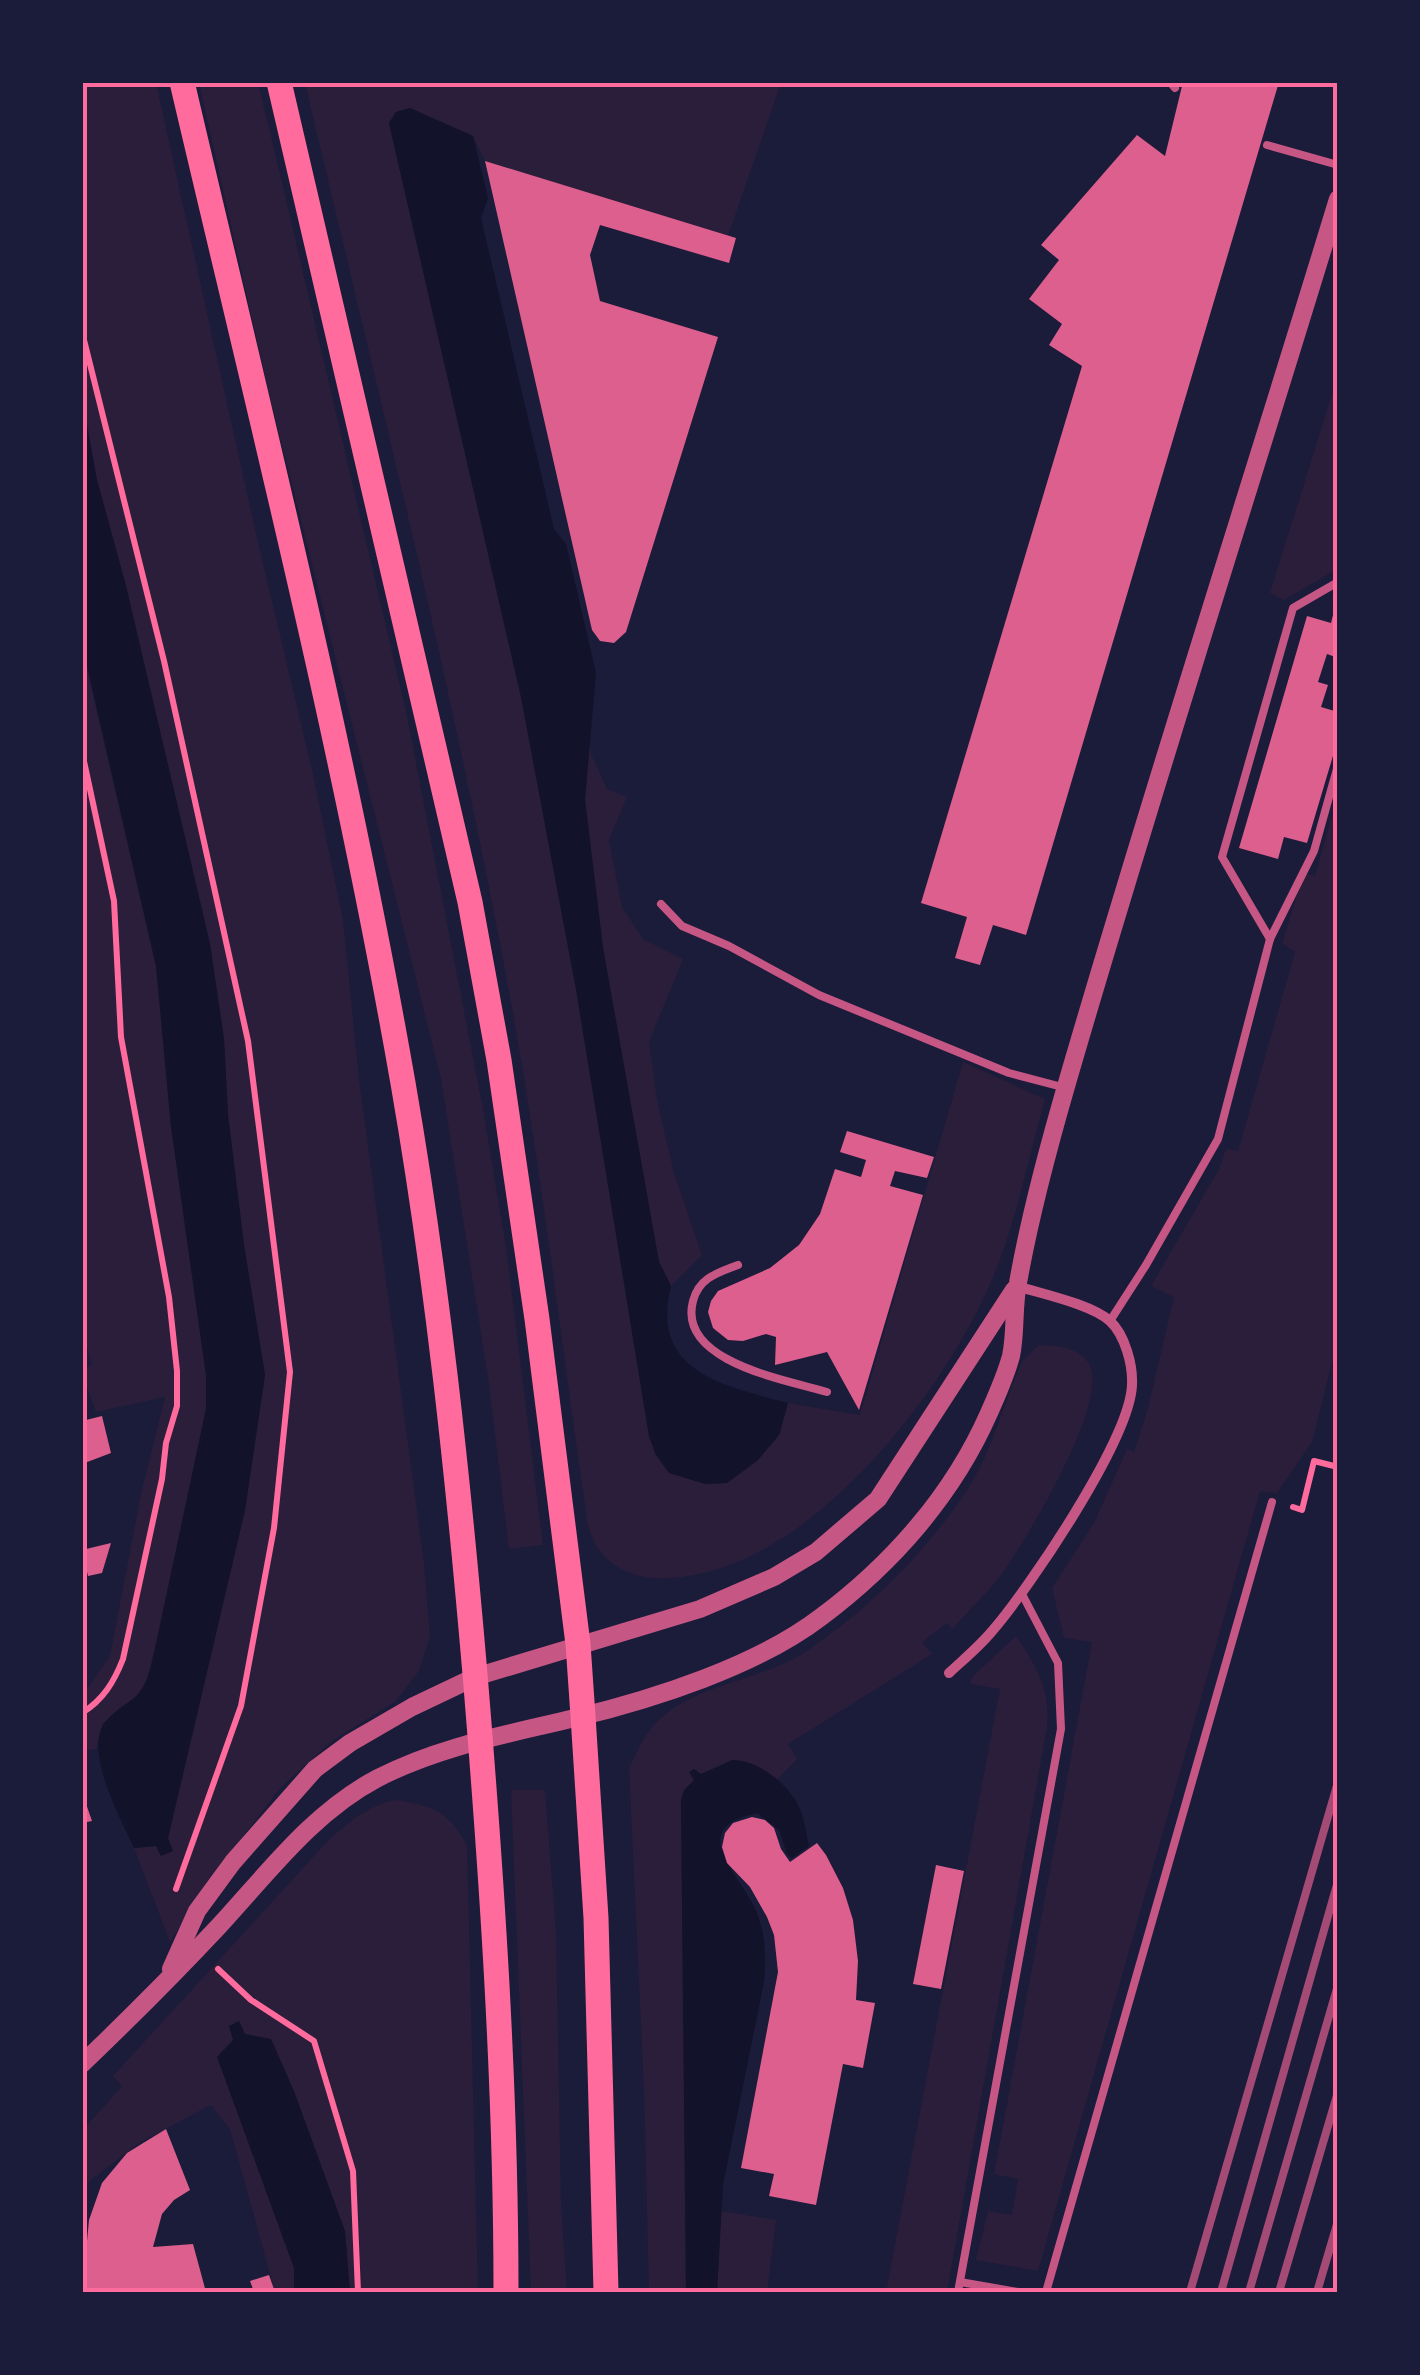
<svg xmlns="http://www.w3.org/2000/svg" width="1420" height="2375" font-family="'Golos Text',sans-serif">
<rect width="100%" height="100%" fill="#1b1b3a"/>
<g fill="#2a1e3b">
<path d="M82 83H156L257 538 313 774 343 920 359 1079 424 1563 430 1636 419 1671 396 1701 331 1742 280 1788 203 1890 170 1942 134 1848 157 1846 168 1838 245 1510 265 1375 244 1245 228 1115 224 1039 210 944 126 586 97 480 83 399Z"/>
<path d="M199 83H258L272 140 407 716 483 1109 507 1254 543 1545 509 1549 488 1378 441 1079 267 385Z"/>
<path d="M305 83H781L727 239 485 161 473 136 410 108 396 112 389 123 521 697 576 989 649 1436 656 1455 757 1461 779 1435 788 1403 860 1415 963 1062 1045 1099C1030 1152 1019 1208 1000 1260 955 1382 810 1573 669 1578 631 1580 599 1565 588 1526 561 1344 541 1162 507 981 451 679 375 381 305 83Z"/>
<path d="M1337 378V569L1284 600 1270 593Z"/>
<path d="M82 648 156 966 171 1126 206 1375V1409L160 1629 144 1690 103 1723 96 1749 83 1751V1695L110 1656 141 1494 165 1397 96 1412 83 1376V1370L92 1364 82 1331Z"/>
<path d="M589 736 591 754 607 789 627 797 609 840 622 907 643 939 683 959 649 1042 657 1100 674 1173 702 1255 671 1286 659 1262 603 948 585 800Z"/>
<path d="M1337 798 1338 1338 1312 1442 1277 1493 1260 1491 1038 2271 976 2260 988 2211 1012 2215 1018 2179 994 2174 1092 1642 1064 1638 1052 1588 1094 1523 1127 1449 1134 1452 1148 1408 1174 1297 1151 1286 1219 1169 1226 1149 1238 1151 1295 952 1282 943 1304 873 1315 876Z"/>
<path d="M1039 1345C1056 1346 1078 1347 1088 1362 1113 1397 1027 1538 1004 1571 989 1592 969 1610 952 1629L947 1623 922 1642 932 1654 788 1744 797 1759 777 1780C748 1758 695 1760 681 1800L686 2292H649L644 2088 629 1768C635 1757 640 1744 647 1734 682 1683 760 1684 808 1650 870 1608 928 1550 969 1487 993 1449 1004 1401 1023 1360Z"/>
<path d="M1016 1636C1036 1665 1051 1691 1047 1727L947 2292H886L1000 1689 970 1684 972 1677Z"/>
<path d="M511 1790H545L556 1932 561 2204 567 2292H531Z"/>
<path d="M396 1800C433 1806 448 1811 467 1845L478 2292H350L345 2231 294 2268V2292H275L230 2129 211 2105 139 2143 83 2186V2130L122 2086 113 2076 324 1845C344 1825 368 1805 396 1800Z"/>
<path d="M721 2211 776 2220 767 2292H717Z"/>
</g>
<g fill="#12122b">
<path d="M410 108 473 136 488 198 481 218 554 529 566 544 596 673 585 800 603 948 659 1262 671 1286C649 1372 724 1386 788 1403L779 1435 757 1461 727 1483 705 1484 669 1473 656 1455 649 1436 576 989 521 697 389 123 396 112Z"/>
<path d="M82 399 97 480 126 586 210 944 224 1039 228 1115 244 1245 265 1375 245 1510 168 1838 173 1851 161 1856 156 1846 134 1848C121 1819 81 1747 107 1720 130 1696 140 1704 151 1667L206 1409V1375L171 1126 156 966 83 648Z"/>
<path d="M732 1760C758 1760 786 1782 798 1805 804 1816 806 1833 809 1846L792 1858 787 1854 779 1830 757 1813C683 1829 741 1874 757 1913 766 1936 766 1958 764 1982L723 2185 717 2292H686L681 1800 684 1790 694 1780 689 1772 694 1769 701 1774Z"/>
<path d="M239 2021 245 2034 271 2039 294 2091 345 2231 350 2292H294V2268L217 2057 233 2040 229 2026Z"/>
</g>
<g fill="#dd5f8e">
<path d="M1183 82H1279L1026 935 993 925 980 965 955 958 967 917 921 903 1082 366 1049 345 1062 324 1029 299 1059 260 1041 245 1137 135 1165 156Z"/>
<path d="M485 161 736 238 729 263 600 225 590 255 600 301 718 337 626 632 614 643 600 641 592 630Z"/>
<path d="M1336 603 1338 658 1327 654 1318 682 1328 685 1321 707 1338 712V739L1307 843 1284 837 1278 859 1239 848 1307 616 1331 623Z"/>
<path d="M847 1131 934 1157 927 1178 895 1171 890 1186 923 1195 859 1410 827 1352 775 1365 776 1337 766 1334 743 1341 728 1340 713 1328 708 1312 711 1301 718 1291 770 1268 799 1245 820 1214 835 1169 861 1177 866 1160 840 1152Z"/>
<path d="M102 1416 111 1453 82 1464V1421Z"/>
<path d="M111 1543 102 1573 88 1576 82 1550Z"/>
<path d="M82 1792 92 1821 82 1823Z"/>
<path d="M752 1817 765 1820 774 1828 781 1849 790 1862 817 1843 826 1855 843 1888 853 1920 858 1961 856 2000 875 2003 863 2068 843 2064 816 2205 769 2196 774 2174 741 2168 778 1972 774 1935 767 1917 750 1887 727 1863 722 1847 725 1833 733 1823Z"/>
<path d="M936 1865 964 1871 941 1989 913 1984Z"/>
<path d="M166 2129 190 2190 174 2200 162 2214 153 2247 193 2244 206 2292H82V2252H86L89 2220 102 2183 127 2153Z"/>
<path d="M269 2275 275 2292H254L250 2281Z"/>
</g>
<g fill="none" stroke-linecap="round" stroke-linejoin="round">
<g stroke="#ff6b9d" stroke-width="6">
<path d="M82 332 164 661 248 1041 290 1372 274 1528 241 1706 176 1889"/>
<path d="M82 752 114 901 121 1037 169 1297 177 1371V1406L166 1443 162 1479 123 1659C114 1682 103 1700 82 1713"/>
<path d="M1293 1507 1302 1510 1314 1461 1338 1467"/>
<path d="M218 1969 251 2000 314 2041 353 2171 358 2292"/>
</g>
<g stroke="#c65784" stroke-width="8">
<path d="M1170 82 1175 88"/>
<path d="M1267 145 1338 165"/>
<path d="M661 904 682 926 729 946 819 995 1009 1073 1066 1088"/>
<path d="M1270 939 1222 857 1293 608 1338 582"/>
<path d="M738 1265C717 1273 699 1278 693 1301 677 1362 787 1380 827 1392"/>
<path d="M1110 1321 1146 1265 1218 1139 1270 939 1314 851 1338 765"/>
<path d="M960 2282 1018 2292"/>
<path d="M958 2292 1061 1729 1058 1663 1022 1594"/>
<path d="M1046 2292 1272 1502"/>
</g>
<path stroke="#c65784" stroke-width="10" d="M949 1673C964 1659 980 1646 993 1630 1030 1587 1130 1439 1132 1385 1133 1365 1125 1335 1110 1321 1091 1304 1042 1294 1017 1286"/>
<g stroke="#c65784" stroke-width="18">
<path d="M171 1969 197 1911 233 1862 315 1769 350 1743 412 1707 475 1677 700 1609 774 1577 816 1552 878 1499 1014 1290"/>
<path d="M82 2064C129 2019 175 1973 219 1926 268 1873 313 1812 378 1778 440 1746 509 1734 575 1718 654 1699 757 1666 821 1617 892 1564 953 1495 989 1413 997 1395 1006 1375 1011 1356 1016 1333 1013 1307 1018 1283 1029 1220 1049 1145 1067 1083 1153 787 1248 494 1338 199"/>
</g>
<g stroke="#ff6b9d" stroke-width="25">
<path d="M182 82C260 415 344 746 403 1083 437 1279 458 1476 475 1674 492 1880 506 2086 506 2292"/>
<path d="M279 82 470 902 499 1060 537 1319 578 1644 583 1716 596 1918 606 2292"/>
</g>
<g stroke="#a44b75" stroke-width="8">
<path d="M1190 2292 1338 1782"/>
<path d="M1221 2292 1338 1881"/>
<path d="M1249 2292 1338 1985"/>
<path d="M1279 2292 1338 2092"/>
<path d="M1317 2292 1338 2221"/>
</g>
</g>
<rect width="1420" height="2375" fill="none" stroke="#1b1b3a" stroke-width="170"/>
<rect x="85" y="85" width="1250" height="2205" fill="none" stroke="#ff6b9d" stroke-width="4"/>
</svg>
